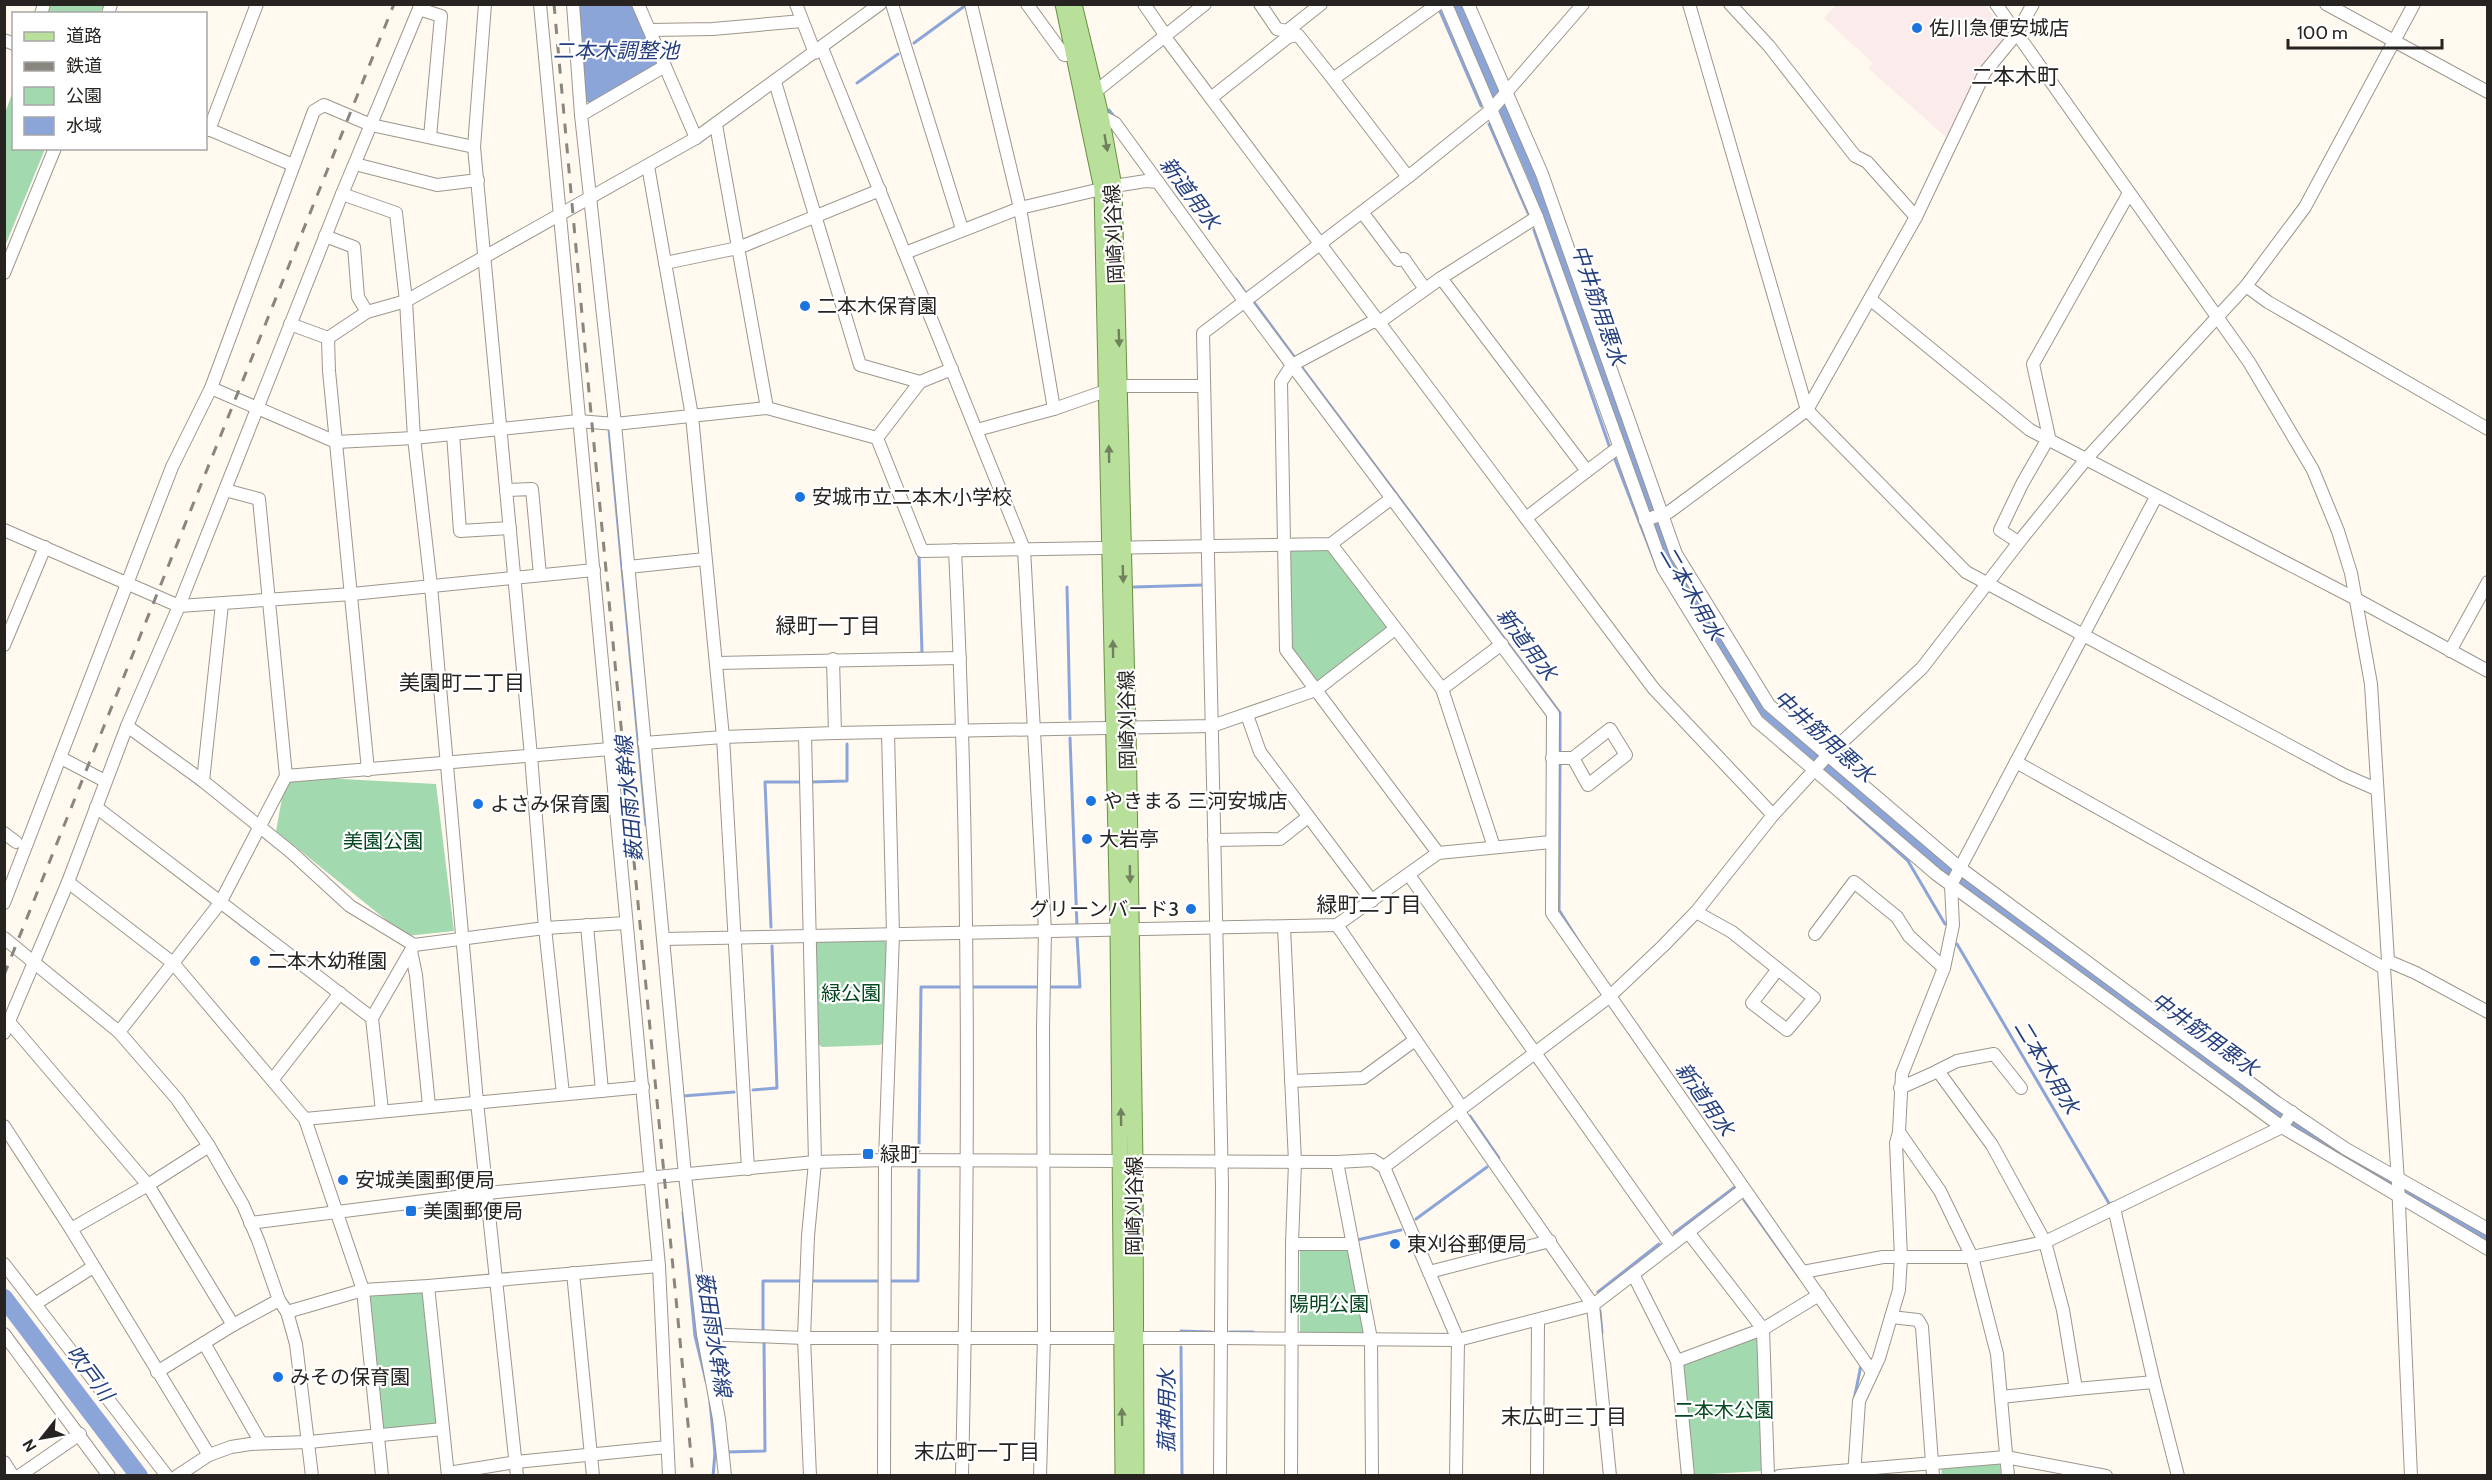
<svg xmlns="http://www.w3.org/2000/svg" width="2492" height="1480" font-family="Cabin,'Noto Sans JP',sans-serif">
<rect width="100%" height="100%" fill="#fff9ef"/>
<path fill="#fbebea" d="M1836 5H1985L2008 37 1975 78 1946 137 1868 68 1873 63 1824 18Z"/>
<g fill="#a3d9af">
<path d="M50 5H104L100 13 46 14Z"/>
<path d="M13 91 14 148 45 149 5 246V113Z"/>
<path d="M1325 548 1330 551 1386 625V630L1319 681 1314 680 1290 649 1288 554 1291 550Z"/>
<path d="M286 776 436 784 454 931 406 936 276 831Z"/>
<path d="M819 940H884L887 944 885 1042 880 1045 822 1047 817 1043 815 944Z"/>
<path d="M1348 1248 1366 1334H1300V1249Z"/>
<path d="M421 1290 425 1293 438 1420 434 1425 384 1431 381 1427 368 1299 371 1294Z"/>
<path d="M1757 1338 1762 1471 1693 1475 1683 1364Z"/>
<path d="M2000 1463 2001 1475H1942L1941 1466Z"/>
</g>
<path fill="#8ca5d9" d="M577 5H633L658 62 657 66 591 104 586 101Z"/>
<g fill="none" stroke-linecap="round" stroke-linejoin="round">
<g stroke="#8ca5d9" stroke-width="3">
<path d="M1439 9 1481 106"/>
<path d="M914 43 966 5"/>
<path d="M857 83 898 54"/>
<path d="M1109 110 1115 118"/>
<path d="M1489 124 1528 213"/>
<path d="M1534 230 1610 448"/>
<path d="M1236 279 1247 295"/>
<path d="M1253 301 1295 358"/>
<path d="M1300 365 1560 713V754"/>
<path d="M609 429 646 825"/>
<path d="M1614 457 1658 570"/>
<path d="M919 555 922 653H919"/>
<path d="M1067 587 1070 719"/>
<path d="M1134 587 1203 585"/>
<path d="M1070 738 1077 927"/>
<path d="M1560 760 1559 910 1581 945"/>
<path d="M811 782 847 781V744"/>
<path d="M1848 807 1908 861 1945 924"/>
<path d="M771 927 765 782H801"/>
<path d="M1957 944 2110 1205"/>
<path d="M971 987H1040"/>
<path d="M1048 987H1080L1077 936"/>
<path d="M753 1090 777 1088 772 946"/>
<path d="M683 1096 734 1092"/>
<path d="M1470 1116 1499 1158"/>
<path d="M919 1151 921 987H959"/>
<path d="M1744 1200 1799 1277"/>
<path d="M683 1212 695 1336 706 1381"/>
<path d="M1416 1219 1487 1167"/>
<path d="M1674 1233 1735 1187"/>
<path d="M1357 1240 1401 1230"/>
<path d="M810 1281H880"/>
<path d="M889 1281H918L919 1170"/>
<path d="M1598 1292 1659 1244"/>
<path d="M1600 1311 1602 1333"/>
<path d="M763 1331V1281H801"/>
<path d="M1181 1331 1211 1332"/>
<path d="M1230 1332H1253"/>
<path d="M1181 1347 1182 1476"/>
<path d="M1854 1400 1861 1365 1859 1363"/>
<path d="M710 1402 715 1453"/>
<path d="M727 1452 765 1451 764 1341"/>
<path d="M713 1476 715 1453"/>
</g>
<path stroke="#8ca5d9" stroke-width="10" d="M1458 4 1535 182 1668 559 1759 707 1950 872 2298 1127 2488 1237"/>
<path stroke="#8ca5d9" stroke-width="18" d="M4 1298 139 1476"/>
<defs>
<g id="minor">
<path d="M485 4 474 147 531 756 545 928 563 1094"/>
<path d="M573 4 581 115 615 424 685 1175 703 1334 719 1419 725 1476"/>
<path d="M638 4 696 138"/>
<path d="M796 4 815 53"/>
<path d="M892 4 962 229"/>
<path d="M971 4 1020 208 1054 409"/>
<path d="M1027 4 1064 55H1075"/>
<path d="M1144 4 1164 33 1165 37 1654 689 1773 815"/>
<path d="M1260 4 1277 29 1287 31 1288 37"/>
<path d="M1446 4 1537 217 1663 568 1757 721 1936 874 2282 1127 2488 1249"/>
<path d="M1468 4 1542 174 1676 554 1769 705 1960 868 2276 1102 2346 1149 2488 1229"/>
<path d="M1689 4 1807 410 1966 572 2344 775 2376 789"/>
<path d="M1730 4 1769 46 1855 156 1867 162 1916 217"/>
<path d="M1996 4 2249 362 2313 470 2338 531 2351 573 2371 684 2388 961 2384 968 2398 1182 2411 1476"/>
<path d="M2326 4 2488 92"/>
<path d="M419 9 441 16 430 137"/>
<path d="M41 14 44 4"/>
<path d="M108 14 111 4"/>
<path d="M650 30 713 29 802 21"/>
<path d="M1287 31 1321 4"/>
<path d="M4 40 14 44"/>
<path d="M822 48 1024 549 1045 931 1043 1028 1044 1337 1040 1476"/>
<path d="M775 82 860 365 920 382"/>
<path d="M1095 92 1205 4"/>
<path d="M1211 98 1288 37 1298 35 1333 79"/>
<path d="M581 115 665 66"/>
<path d="M1101 116 1115 123 1245 302 1553 714 1552 913 1872 1372"/>
<path d="M716 125 767 408"/>
<path d="M206 128 293 165"/>
<path d="M209 130 257 4"/>
<path d="M355 164 437 185 478 180"/>
<path d="M648 166 692 416 723 737 748 1169"/>
<path d="M1408 177 1333 79 1438 4"/>
<path d="M342 194 396 213 406 301 414 438 431 586 477 1102 517 1476"/>
<path d="M1362 212 1398 260 1404 259 1425 289"/>
<path d="M325 236 354 247 358 297 367 312"/>
<path d="M905 253 1020 208 1114 186 1146 181 1158 182"/>
<path d="M665 263 738 248 880 190"/>
<path d="M4 273 55 148"/>
<path d="M1441 278 1587 471 1526 518"/>
<path d="M2246 286 2268 302 2488 429"/>
<path d="M1870 299 2030 430 2356 599 2488 671"/>
<path d="M1376 320 1292 365 1281 382 1286 650 1438 853"/>
<path d="M1378 323 1441 278 1537 217"/>
<path d="M290 324 328 338"/>
<path d="M328 338 367 312 406 301 696 138 880 4"/>
<path d="M328 338 329 371 368 770"/>
<path d="M211 388 336 442 414 438 578 421 615 424 767 408 877 438"/>
<path d="M977 430 1054 409 1120 386H1204"/>
<path d="M453 434 460 531 510 528"/>
<path d="M877 438 922 551 1331 544 1392 498"/>
<path d="M877 438 920 382 952 369"/>
<path d="M1587 471 1619 447"/>
<path d="M506 490 532 489 540 575"/>
<path d="M1645 520 1669 512 1807 410 1916 217 1985 72 2017 33 2033 4"/>
<path d="M4 530 179 606 352 594 594 570"/>
<path d="M2018 542 2000 530 2022 484 2049 437 2033 364 2129 193"/>
<path d="M1331 544 1442 689 1494 847"/>
<path d="M955 550C970 858 969 1167 962 1476"/>
<path d="M628 567 705 559"/>
<path d="M4 645 45 547"/>
<path d="M2450 651 2488 582"/>
<path d="M833 659 835 733"/>
<path d="M717 663 960 658"/>
<path d="M1442 689 1502 644"/>
<path d="M1247 715 1260 752 1372 901"/>
<path d="M127 726 203 781 291 852 350 906 414 945 545 928 626 923"/>
<path d="M805 735 815 1162 808 1236 804 1338 810 1476"/>
<path d="M644 743 723 737 835 733 1212 726 1316 690 1395 629"/>
<path d="M61 758 105 781"/>
<path d="M1552 758H1573L1588 785 1626 755 1610 729 1573 758"/>
<path d="M2016 762 2384 968"/>
<path d="M286 776 610 749"/>
<path d="M203 781 222 604"/>
<path d="M96 807 372 1018"/>
<path d="M4 833 16 842"/>
<path d="M1214 840 1280 839 1308 817"/>
<path d="M1409 875 1671 1245"/>
<path d="M68 882 173 963 305 1119 363 1290 382 1476"/>
<path d="M4 903 172 467 211 388 314 111 324 105 371 125 474 147"/>
<path d="M1696 912 1732 932 1814 998 1787 1030 1752 1003 1778 969"/>
<path d="M587 925 602 1091"/>
<path d="M1337 925 1460 1105 1461 1115 1593 1305 1610 1476"/>
<path d="M1284 927 1295 1162 1292 1244 1291 1476"/>
<path d="M1815 934 1854 882 1897 917 1909 936 1944 968"/>
<path d="M4 938 119 1032 177 1099 209 1146 243 1205 258 1240 279 1300 287 1312 296 1344 312 1476"/>
<path d="M663 939 1337 925 1438 853 1551 842"/>
<path d="M411 951 416 975 429 1106"/>
<path d="M2388 961 2416 973 2488 1012"/>
<path d="M9 1022 148 1185 233 1325"/>
<path d="M119 1032 220 903 286 776 259 499 225 490"/>
<path d="M4 1033 68 882 127 726 179 606 342 194 421 4"/>
<path d="M1937 1071 1957 1061 1994 1054 2021 1088"/>
<path d="M273 1079 340 993"/>
<path d="M1291 1081 1363 1078 1415 1040"/>
<path d="M1900 1088 1938 1071 1992 1145 2045 1242 2063 1310 2076 1389 2001 1397"/>
<path d="M382 1111 372 1018 414 945"/>
<path d="M305 1119 643 1087"/>
<path d="M4 1126 71 1229 209 1455"/>
<path d="M1899 1132 1940 1191 1972 1257 1997 1354 2008 1476"/>
<path d="M1337 1162 1371 1339 1372 1476"/>
<path d="M1384 1167 1609 997 1663 946 1696 912 1773 815 1828 755 1922 668 2023 537 2087 458 2246 286 2305 207 2414 4"/>
<path d="M2114 1208 2154 1382 2178 1476"/>
<path d="M250 1223 487 1193 815 1162 885 1160 1337 1162 1373 1160 1384 1167 1458 1340 1456 1476"/>
<path d="M71 1229 148 1185 209 1146"/>
<path d="M1688 1232 1763 1329 1768 1476"/>
<path d="M1292 1244H1352"/>
<path d="M4 1264 35 1304 93 1267"/>
<path d="M659 1266 669 1476"/>
<path d="M1429 1272 1550 1241"/>
<path d="M1803 1272 1883 1257H1972L2045 1242 2282 1127 2292 1112"/>
<path d="M573 1273 593 1476"/>
<path d="M1633 1274 1677 1361 1688 1476"/>
<path d="M428 1286 448 1476"/>
<path d="M35 1304 167 1476"/>
<path d="M287 1312 363 1290 428 1286 659 1266 540 4"/>
<path d="M1891 1317 1918 1320 1922 1327 1933 1476"/>
<path d="M4 1334 109 1476"/>
<path d="M703 1334 804 1338H1220L1458 1340 1593 1305 1743 1190"/>
<path d="M204 1343 261 1443"/>
<path d="M1677 1361 1763 1329 1819 1295"/>
<path d="M157 1372 233 1325 279 1300"/>
<path d="M2076 1389 2154 1382"/>
<path d="M4 1462 13 1476"/>
<path d="M448 1473 516 1462 667 1447"/>
<path d="M19 1476 80 1434"/>
<path d="M177 1476 209 1455 231 1447 250 1444 309 1442 443 1429"/>
<path d="M884 1476 885 1160 893 934 888 733"/>
<path d="M1220 1476 1222 1185 1203 333 1408 177 1491 110 1583 4"/>
<path d="M1537 1476 1538 1321"/>
<path d="M1779 1476 2006 1457 2106 1476"/>
<path d="M1854 1476 1859 1401 1879 1358 1899 1290 1901 1257 1896 1143 1899 1132 1902 1074 1944 968 1953 925 1951 885 2156 497"/>
</g>
<g id="major">
<path d="M1063 4 1102 189 1118 931 1123 1476"/>
<path d="M1074 4 1101 116 1114 186 1128 726 1135 1162 1136 1476"/>
</g>
</defs>
<use href="#minor" stroke="#9c968d" stroke-width="14"/>
<use href="#major" stroke="#689044" stroke-width="17"/>
<use href="#minor" stroke="#fff" stroke-width="12"/>
<use href="#major" stroke="#b9e09a" stroke-width="15"/>
<g stroke="#89857f" stroke-width="3" stroke-dasharray="10 10" stroke-linecap="butt">
<path d="M554 4 590 403 693 1476"/>
<path d="M4 975 394 4"/>
</g>
</g>
<defs><path id="oneway-solid" d="M-6-.8H1V-3.2L6.5 0L1 3.2V.8H-6Z" transform="scale(1.5)"/></defs>
<g fill="#70825d">
<use href="#oneway-solid" transform="translate(1106 143) rotate(80)"/>
<use href="#oneway-solid" transform="translate(1119 338) rotate(88)"/>
<use href="#oneway-solid" transform="translate(1109 454) rotate(-91)"/>
<use href="#oneway-solid" transform="translate(1123 574) rotate(88)"/>
<use href="#oneway-solid" transform="translate(1113 649) rotate(-91)"/>
<use href="#oneway-solid" transform="translate(1130 874) rotate(89)"/>
<use href="#oneway-solid" transform="translate(1121 1117) rotate(-91)"/>
<use href="#oneway-solid" transform="translate(1122 1417) rotate(-91)"/>
</g>
<g fill="#1c74de" stroke="#fff" stroke-width="2">
<circle cx="1917" cy="28" r="6"/>
<circle cx="805" cy="306" r="6"/>
<circle cx="800" cy="497" r="6"/>
<circle cx="1091" cy="801" r="6"/>
<circle cx="478" cy="804" r="6"/>
<circle cx="1087" cy="839" r="6"/>
<circle cx="1191" cy="909" r="6"/>
<circle cx="255" cy="961" r="6"/>
<rect x="862" y="1148" width="12" height="12" rx="3"/>
<circle cx="343" cy="1180" r="6"/>
<rect x="405" y="1205" width="12" height="12" rx="3"/>
<circle cx="1395" cy="1244" r="6"/>
<circle cx="278" cy="1377" r="6"/>
</g>
<g text-anchor="middle" dominant-baseline="central" stroke-width="4.5" stroke-linejoin="round" paint-order="stroke">
<g font-size="20" fill="#262320" stroke="#fff" text-anchor="start">
<text x="1929" y="28">佐川急便安城店</text>
<text x="817" y="306">二本木保育園</text>
<text x="812" y="497">安城市立二本木小学校</text>
<text x="1103" y="801">やきまる 三河安城店</text>
<text x="490" y="804">よさみ保育園</text>
<text x="1099" y="839">大岩亭</text>
<text x="1179" y="909" text-anchor="end">グリーンバード3</text>
<text x="267" y="961">二本木幼稚園</text>
<text x="880" y="1154">緑町</text>
<text x="355" y="1180">安城美園郵便局</text>
<text x="423" y="1211">美園郵便局</text>
<text x="1407" y="1244">東刈谷郵便局</text>
<text x="290" y="1377">みその保育園</text>
</g>
<g font-size="20" fill="#262320" stroke="#fff">
<text transform="translate(1114 234) rotate(-93)">岡崎刈谷線</text>
<text transform="translate(1127 720) rotate(-91)">岡崎刈谷線</text>
<text transform="translate(1134 1206) rotate(-90)">岡崎刈谷線</text>
</g>
<g font-size="20" fill="#054720" stroke="#fff">
<text x="383" y="841">美園公園</text>
<text x="851" y="993">緑公園</text>
<text x="1329" y="1304">陽明公園</text>
<text x="1724" y="1410">二本木公園</text>
</g>
<g font-size="21" font-style="italic" fill="#253f7f" stroke="#fff">
<text x="616" y="50">二本木調整池</text>
<text transform="translate(1190 193) rotate(53)">新道用水</text>
<text transform="translate(1599 305) rotate(71)">中井筋用悪水</text>
<text transform="translate(1692 593) rotate(60)">二本木用水</text>
<text transform="translate(1527 644) rotate(53)">新道用水</text>
<text transform="translate(1824 736) rotate(42)">中井筋用悪水</text>
<text transform="translate(629 799) rotate(-95)">薮田雨水幹線</text>
<text transform="translate(2205 1034) rotate(36)">中井筋用悪水</text>
<text transform="translate(2047 1067) rotate(59)">二本木用水</text>
<text transform="translate(1705 1099) rotate(55)">新道用水</text>
<text transform="translate(714 1334) rotate(81)">薮田雨水幹線</text>
<text transform="translate(90 1373) rotate(53)">吹戸川</text>
<text transform="translate(1166 1411) rotate(-90)">菰神用水</text>
</g>
<g font-size="21" fill="#262320" stroke="#fff">
<text x="828" y="625">緑町一丁目</text>
<text x="462" y="682">美園町二丁目</text>
<text x="1369" y="904">緑町二丁目</text>
<text x="1564" y="1416">末広町三丁目</text>
<text x="977" y="1451">末広町一丁目</text>
</g>
<g font-size="22" fill="#262320" stroke="#fff">
<text x="2015" y="76">二本木町</text>
</g>
</g>
<rect width="2492" height="1480" fill="none" stroke="#262320" stroke-width="12"/>
<rect x="12" y="12" width="195" height="138" fill="#ffffff" stroke="#a8a7a6" stroke-width="1.5"/>
<rect x="24" y="32" width="30" height="9" fill="#b9e09a" stroke="#a8a7a6" stroke-width="1.5"/>
<text x="66" y="42" font-size="18" fill="#262320">道路</text>
<rect x="24" y="62" width="30" height="9" fill="#89857f" stroke="#a8a7a6" stroke-width="1.5"/>
<text x="66" y="72" font-size="18" fill="#262320">鉄道</text>
<rect x="24" y="87" width="30" height="18" fill="#a3d9af" stroke="#a8a7a6" stroke-width="1.5"/>
<text x="66" y="102" font-size="18" fill="#262320">公園</text>
<rect x="24" y="117" width="30" height="18" fill="#8ca5d9" stroke="#a8a7a6" stroke-width="1.5"/>
<text x="66" y="132" font-size="18" fill="#262320">水域</text>
<g transform="translate(42 1438) rotate(239)" stroke="#ffffff" stroke-width="4.5" paint-order="stroke">
<path d="M0-4.5L10 22L0 15L-10 22Z" fill="#262320"/>
<text y="-9" font-size="16" font-weight="bold" text-anchor="middle" fill="#262320">N</text>
</g>
<path d="M2288 39v9h154v-9" fill="none" stroke="#262320" stroke-width="3"/>
<text x="2297" y="39" font-size="18" fill="#262320" stroke="#ffffff" stroke-width="4.5" paint-order="stroke">100 m</text>
</svg>
